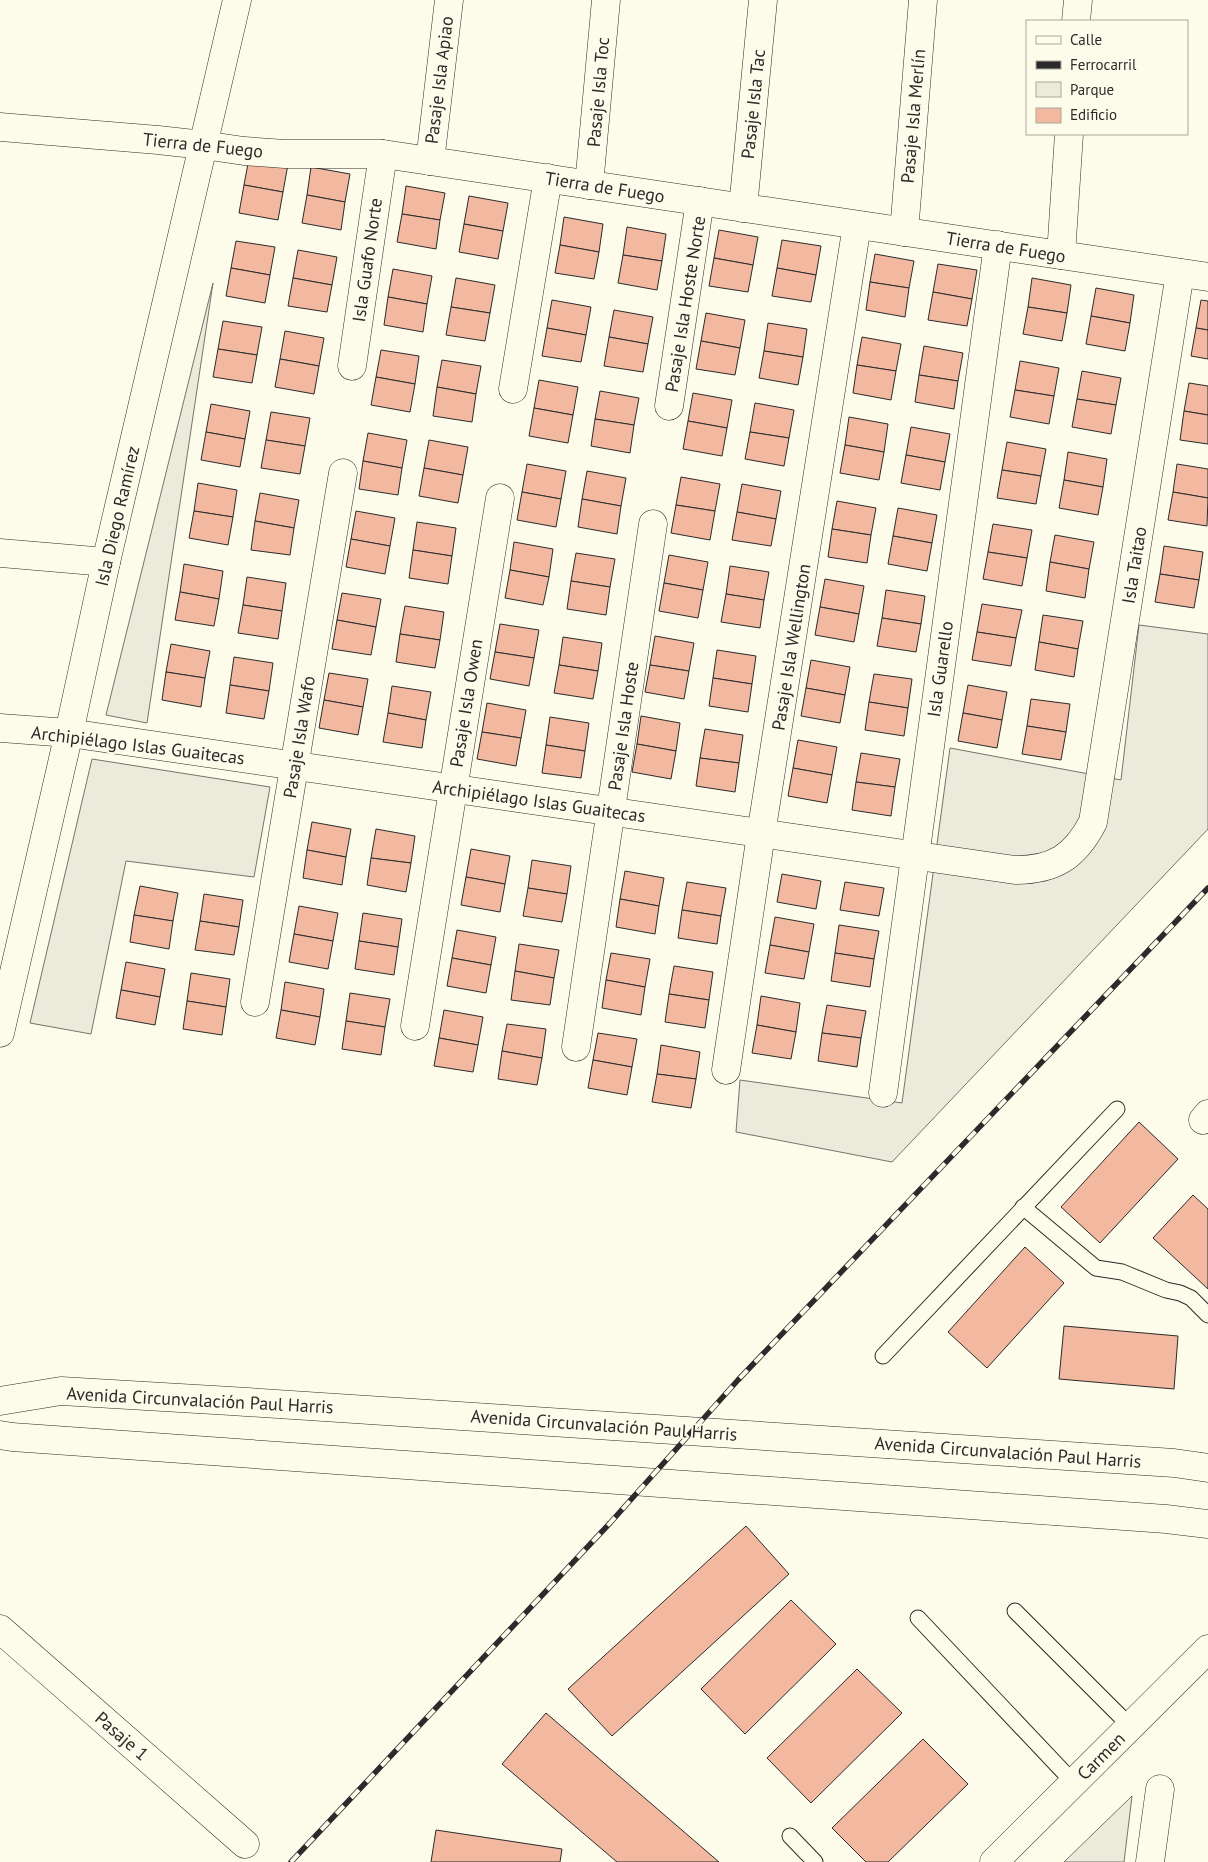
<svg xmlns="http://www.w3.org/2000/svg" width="1208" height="1862" font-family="'PT Sans',sans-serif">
<rect width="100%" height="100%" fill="#fdfbea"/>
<g fill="#ecebdb" stroke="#74746e">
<path d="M213 283 147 723 106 715Z"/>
<path d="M1139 625 1208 634V829L892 1162 736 1132 740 1080 902 1103 950 748 1121 780Z"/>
<path d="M92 759 270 787 254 877 126 861 91 1034 30 1023Z"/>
<path d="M1132 1796 1124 1862H1064Z"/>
</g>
<g fill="#f2b8a0" stroke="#2b2b2b">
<path d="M249 158 288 164 283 192 244 185Z"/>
<path d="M311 167 350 174 345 202 307 195Z"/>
<path d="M244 185 283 192 278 220 239 213Z"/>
<path d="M406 186 445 193 440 220 402 214Z"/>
<path d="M307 195 345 202 341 230 302 223Z"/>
<path d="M469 196 508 203 503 231 464 224Z"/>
<path d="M402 214 440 220 436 249 397 242Z"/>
<path d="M564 217 603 224 599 252 560 245Z"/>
<path d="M464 224 503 231 498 259 459 252Z"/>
<path d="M627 227 666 234 662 261 623 255Z"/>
<path d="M719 230 758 237 753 265 714 258Z"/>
<path d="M782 240 821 246 816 275 777 268Z"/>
<path d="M236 241 275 247 270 275 231 268Z"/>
<path d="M560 245 599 252 594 279 555 273Z"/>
<path d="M298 250 337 257 332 285 293 278Z"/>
<path d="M875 254 914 261 909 288 870 282Z"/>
<path d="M623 255 662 261 657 290 618 283Z"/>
<path d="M714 258 753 265 748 292 709 286Z"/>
<path d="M938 264 977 270 972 299 933 292Z"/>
<path d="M231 268 270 275 265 303 226 296Z"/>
<path d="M777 268 816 275 811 302 772 296Z"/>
<path d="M393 269 432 276 427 304 388 297Z"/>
<path d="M293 278 332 285 327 312 288 306Z"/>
<path d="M456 278 495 285 490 313 451 307Z"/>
<path d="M1032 278 1071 285 1067 313 1028 307Z"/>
<path d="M870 282 909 288 905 317 866 310Z"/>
<path d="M1096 288 1134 295 1130 323 1091 316Z"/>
<path d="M933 292 972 299 967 326 928 320Z"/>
<path d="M388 297 427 304 423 332 384 325Z"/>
<path d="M552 300 591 307 586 335 547 328Z"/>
<path d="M1201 300 1208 301V330L1196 328Z"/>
<path d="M451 307 490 313 485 341 446 335Z"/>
<path d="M1028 307 1067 313 1062 341 1023 334Z"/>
<path d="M614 310 653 317 648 344 609 337Z"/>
<path d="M706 313 745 320 740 348 701 341Z"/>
<path d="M1091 316 1130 323 1125 351 1086 344Z"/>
<path d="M223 321 262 327 257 355 218 349Z"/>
<path d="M768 323 807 329 803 357 764 351Z"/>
<path d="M547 328 586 335 581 362 542 356Z"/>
<path d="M1196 328 1208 330V359L1191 356Z"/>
<path d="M285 331 324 338 319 366 280 359Z"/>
<path d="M609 337 648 344 643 372 604 366Z"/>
<path d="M862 337 901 344 896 371 857 365Z"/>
<path d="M701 341 740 348 735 375 696 369Z"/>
<path d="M924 346 963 353 958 381 919 375Z"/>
<path d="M218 349 257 355 252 383 213 377Z"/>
<path d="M381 350 419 356 415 384 376 377Z"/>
<path d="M764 351 803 357 798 385 759 378Z"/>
<path d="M280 359 319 366 314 394 275 387Z"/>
<path d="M442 360 481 366 476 394 437 387Z"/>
<path d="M1020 361 1059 368 1054 396 1015 390Z"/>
<path d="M857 365 896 371 891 400 853 393Z"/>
<path d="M1082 371 1121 378 1116 405 1077 399Z"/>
<path d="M919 375 958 381 954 409 915 402Z"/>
<path d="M376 377 415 384 410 412 371 405Z"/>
<path d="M539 380 578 387 573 415 534 408Z"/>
<path d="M1189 383 1208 386V415L1184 411Z"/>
<path d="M437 387 476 394 472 422 433 416Z"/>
<path d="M1015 390 1054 396 1049 424 1010 417Z"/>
<path d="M600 391 639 398 634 425 595 419Z"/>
<path d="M693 393 732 400 727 428 688 421Z"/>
<path d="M1077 399 1116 405 1111 434 1072 427Z"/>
<path d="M755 403 794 410 789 438 750 432Z"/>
<path d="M211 404 250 411 245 439 206 432Z"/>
<path d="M534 408 573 415 568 443 529 436Z"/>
<path d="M1184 411 1208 415V444L1180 440Z"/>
<path d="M271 412 310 418 305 446 266 440Z"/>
<path d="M849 417 888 424 884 452 845 445Z"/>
<path d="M595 419 634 425 630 453 591 446Z"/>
<path d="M688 421 727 428 722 456 683 449Z"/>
<path d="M911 427 950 434 945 462 906 455Z"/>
<path d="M206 432 245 439 240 467 201 460Z"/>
<path d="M750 432 789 438 784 466 745 459Z"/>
<path d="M368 433 407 440 402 468 363 461Z"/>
<path d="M266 440 305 446 300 474 261 468Z"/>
<path d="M429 440 468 447 463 475 424 468Z"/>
<path d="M1007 442 1046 449 1041 476 1002 470Z"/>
<path d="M845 445 884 452 879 480 840 473Z"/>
<path d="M1068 452 1107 459 1103 487 1064 480Z"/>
<path d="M906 455 945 462 940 490 901 483Z"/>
<path d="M363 461 402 468 398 495 359 489Z"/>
<path d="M527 464 566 471 561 499 522 492Z"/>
<path d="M1177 464 1208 469V498L1173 492Z"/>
<path d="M424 468 463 475 458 503 419 496Z"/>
<path d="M1002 470 1041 476 1036 504 997 498Z"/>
<path d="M587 471 626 478 621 506 582 499Z"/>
<path d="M681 477 720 484 715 511 676 505Z"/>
<path d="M1064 480 1103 487 1098 515 1059 508Z"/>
<path d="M198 483 237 490 233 517 194 511Z"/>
<path d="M742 484 781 491 776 519 737 512Z"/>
<path d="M522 492 561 499 556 527 517 520Z"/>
<path d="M1173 492 1208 498 1207 526 1168 520Z"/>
<path d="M260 493 299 500 294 528 255 521Z"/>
<path d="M582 499 621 506 617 534 578 527Z"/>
<path d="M837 501 876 508 871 535 832 529Z"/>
<path d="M676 505 715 511 710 540 671 533Z"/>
<path d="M898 508 937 515 932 543 893 536Z"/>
<path d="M194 511 233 517 228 545 189 538Z"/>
<path d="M356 511 395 518 390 546 351 539Z"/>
<path d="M737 512 776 519 771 546 732 540Z"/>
<path d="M255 521 294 528 290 555 251 550Z"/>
<path d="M417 522 456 528 452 556 413 550Z"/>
<path d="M993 524 1032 530 1027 558 988 552Z"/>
<path d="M832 529 871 535 867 563 828 557Z"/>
<path d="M1055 535 1094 542 1089 569 1050 562Z"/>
<path d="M893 536 932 543 927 571 888 564Z"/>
<path d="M351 539 390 546 385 574 346 567Z"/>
<path d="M514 542 553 549 549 577 510 570Z"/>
<path d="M1164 546 1203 552 1199 580 1160 574Z"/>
<path d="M413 550 452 556 448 584 409 578Z"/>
<path d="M988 552 1027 558 1022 586 983 579Z"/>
<path d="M576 553 615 559 610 587 571 581Z"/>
<path d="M669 555 708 562 703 590 664 583Z"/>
<path d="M1050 562 1089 569 1085 598 1046 591Z"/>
<path d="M184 564 223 571 219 599 180 592Z"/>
<path d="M730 566 769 572 764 600 726 594Z"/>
<path d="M510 570 549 577 543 605 505 598Z"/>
<path d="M1160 574 1199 580 1194 608 1155 602Z"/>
<path d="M247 577 286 583 282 611 243 605Z"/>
<path d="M825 579 864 586 859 614 820 607Z"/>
<path d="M571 581 610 587 606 615 567 609Z"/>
<path d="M664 583 703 590 698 618 659 611Z"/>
<path d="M886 590 925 596 921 624 882 618Z"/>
<path d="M180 592 219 599 214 626 175 620Z"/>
<path d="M342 593 381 599 376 627 337 620Z"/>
<path d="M726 594 764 600 760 628 721 622Z"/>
<path d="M982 604 1022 610 1016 638 977 632Z"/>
<path d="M243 605 282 611 278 639 238 633Z"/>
<path d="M405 606 444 612 440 640 400 634Z"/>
<path d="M820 607 859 614 854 642 815 635Z"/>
<path d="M1043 615 1083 621 1078 649 1039 642Z"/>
<path d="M882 618 921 624 916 652 877 646Z"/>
<path d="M337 620 376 627 371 655 332 649Z"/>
<path d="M500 624 539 630 534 658 495 652Z"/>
<path d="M977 632 1016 638 1011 666 972 660Z"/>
<path d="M400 634 440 640 435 668 396 662Z"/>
<path d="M655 636 694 643 689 671 650 665Z"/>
<path d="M563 637 602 643 598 671 559 665Z"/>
<path d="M1039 642 1078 649 1074 677 1035 670Z"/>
<path d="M171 644 210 651 205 678 166 672Z"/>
<path d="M717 650 756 656 752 684 713 678Z"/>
<path d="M495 652 534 658 529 686 490 679Z"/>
<path d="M234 657 273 663 269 691 230 685Z"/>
<path d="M811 660 850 667 845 695 806 688Z"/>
<path d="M559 665 598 671 593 699 554 693Z"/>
<path d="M650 665 689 671 684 699 645 692Z"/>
<path d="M166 672 205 678 201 707 162 700Z"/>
<path d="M329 673 368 679 363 707 324 700Z"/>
<path d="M874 674 912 679 908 708 869 702Z"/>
<path d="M713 678 752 684 748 712 709 706Z"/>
<path d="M230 685 269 691 264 719 226 713Z"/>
<path d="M968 685 1007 692 1002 720 963 713Z"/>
<path d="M392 686 431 692 426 720 388 713Z"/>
<path d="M806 688 845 695 840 723 801 716Z"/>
<path d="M1031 699 1070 704 1066 732 1027 726Z"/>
<path d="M324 700 363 707 358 735 319 728Z"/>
<path d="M869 702 908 708 904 736 865 730Z"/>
<path d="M487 703 526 710 521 738 482 732Z"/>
<path d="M388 713 426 720 422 748 383 742Z"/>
<path d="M963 713 1002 720 997 748 958 741Z"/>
<path d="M641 716 680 723 676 751 637 744Z"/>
<path d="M550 717 589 723 585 751 546 745Z"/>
<path d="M1027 726 1066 732 1061 760 1022 754Z"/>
<path d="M705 729 743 735 739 763 700 758Z"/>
<path d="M482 732 521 738 516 766 477 759Z"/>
<path d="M798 740 837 747 832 775 793 768Z"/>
<path d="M637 744 676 751 671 779 632 772Z"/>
<path d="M546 745 585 751 581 778 542 773Z"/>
<path d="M861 753 900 759 895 787 856 782Z"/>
<path d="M700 758 739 763 735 792 696 786Z"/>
<path d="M793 768 832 775 827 803 788 796Z"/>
<path d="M856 782 895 787 891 816 852 810Z"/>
<path d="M312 822 351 829 346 857 307 850Z"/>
<path d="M376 829 415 836 411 863 371 858Z"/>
<path d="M471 849 510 856 505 884 466 877Z"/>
<path d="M307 850 346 857 342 885 303 878Z"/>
<path d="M371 858 411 863 406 892 367 885Z"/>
<path d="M532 860 571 866 567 894 528 888Z"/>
<path d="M625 871 664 878 659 906 620 899Z"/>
<path d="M782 874 821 881 816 909 777 902Z"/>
<path d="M466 877 505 884 500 912 461 905Z"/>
<path d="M687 882 726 888 721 916 682 910Z"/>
<path d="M845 882 884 888 879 916 840 910Z"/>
<path d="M140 886 178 893 173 921 134 915Z"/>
<path d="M528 888 567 894 562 922 523 916Z"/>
<path d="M204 894 243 900 239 927 200 921Z"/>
<path d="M620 899 659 906 655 934 616 927Z"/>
<path d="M299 906 338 913 333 941 294 934Z"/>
<path d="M682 910 721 916 717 944 678 938Z"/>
<path d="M363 913 402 919 398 947 359 941Z"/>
<path d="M134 915 173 921 169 949 130 942Z"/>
<path d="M775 917 814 924 809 952 770 945Z"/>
<path d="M200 921 239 927 234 955 195 950Z"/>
<path d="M839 925 879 931 874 959 835 953Z"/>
<path d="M457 930 496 937 491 965 452 958Z"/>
<path d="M294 934 333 941 328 969 289 962Z"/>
<path d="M359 941 398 947 394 975 355 969Z"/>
<path d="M519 944 559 950 554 978 515 971Z"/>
<path d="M770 945 809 952 804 979 765 973Z"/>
<path d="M611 953 650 959 645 987 606 980Z"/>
<path d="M835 953 874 959 870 987 831 981Z"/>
<path d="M452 958 491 965 486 993 447 986Z"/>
<path d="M126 962 165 969 160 997 121 990Z"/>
<path d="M674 966 713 972 709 1000 669 994Z"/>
<path d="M515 971 554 978 550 1005 511 1000Z"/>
<path d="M191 973 230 979 226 1007 187 1001Z"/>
<path d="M606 980 645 987 641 1015 602 1008Z"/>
<path d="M285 982 324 989 320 1017 281 1010Z"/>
<path d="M121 990 160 997 155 1025 116 1018Z"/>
<path d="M350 993 390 999 385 1027 346 1021Z"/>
<path d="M669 994 709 1000 705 1028 665 1022Z"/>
<path d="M761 996 800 1003 796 1032 757 1025Z"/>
<path d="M187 1001 226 1007 222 1035 183 1029Z"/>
<path d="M827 1005 866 1011 861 1038 822 1033Z"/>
<path d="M281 1010 320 1017 315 1045 276 1038Z"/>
<path d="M444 1010 483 1017 478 1045 439 1038Z"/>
<path d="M346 1021 385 1027 381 1055 342 1049Z"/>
<path d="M507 1024 546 1029 542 1058 502 1051Z"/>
<path d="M757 1025 796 1032 791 1059 752 1053Z"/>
<path d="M598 1033 637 1039 632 1067 593 1060Z"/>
<path d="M822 1033 861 1038 857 1067 818 1061Z"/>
<path d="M439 1038 478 1045 473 1072 434 1066Z"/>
<path d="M661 1045 700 1052 696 1079 657 1074Z"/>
<path d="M502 1051 542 1058 537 1085 498 1079Z"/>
<path d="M593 1060 632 1067 627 1095 588 1088Z"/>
<path d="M657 1074 696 1079 691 1108 652 1102Z"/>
<path d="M1139 1122 1178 1159 1100 1243 1061 1207Z"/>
<path d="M1193 1195 1208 1209V1289L1153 1238Z"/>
<path d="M1025 1247 1064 1283 987 1368 948 1332Z"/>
<path d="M1064 1326 1178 1336 1174 1389 1059 1379Z"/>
<path d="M746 1526 789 1574 612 1736 568 1689Z"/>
<path d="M791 1600 836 1644 745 1734 701 1689Z"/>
<path d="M857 1669 902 1713 811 1803 767 1758Z"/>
<path d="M546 1713 719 1862H617L502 1764Z"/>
<path d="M923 1739 968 1784 888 1862H866L832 1828Z"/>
<path d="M436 1830 562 1849 560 1862H431Z"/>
</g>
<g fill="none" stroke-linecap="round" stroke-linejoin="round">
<defs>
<g id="lane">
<path d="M1023 1207 1096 1268 1122 1272 1166 1290 1180 1293 1191 1298 1208 1315"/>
<path d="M883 1356 1117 1109"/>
<path d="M1015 1611 1131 1727"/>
<path d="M918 1618 1074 1783"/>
<path d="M790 1836 815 1862"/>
</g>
<g id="street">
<path d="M1076 21 1078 0"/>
<path d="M203 145 244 151 285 154H383L1208 277"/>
<path d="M430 161 449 0"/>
<path d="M589 185 606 0"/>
<path d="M743 208 763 0"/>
<path d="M904 232 923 0"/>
<path d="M1061 255 1069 134"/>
<path d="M352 366 383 154"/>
<path d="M513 389 548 178"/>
<path d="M669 406 700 201"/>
<path d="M0 553 106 562"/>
<path d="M0 728 69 733 1015 870C1054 870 1075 857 1093 822L1180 273"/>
<path d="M255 1002 343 473"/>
<path d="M415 1026 500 498"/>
<path d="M576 1047 653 524"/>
<path d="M726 1070 761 834 857 225"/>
<path d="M883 1093 998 245"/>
<path d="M1203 1120 1208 1114"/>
<path d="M0 1629 245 1844"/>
<path d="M994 1862 1208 1649"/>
<path d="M1150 1862 1160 1789"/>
</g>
<g id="secondary">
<path d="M0 127 158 140 203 145"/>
<path d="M0 1033 69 733 106 562 237 0"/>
<path d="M0 1401 61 1391 231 1401 1174 1463 1208 1468"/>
<path d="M0 1435 12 1437 1166 1519 1208 1524"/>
</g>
</defs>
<use href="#lane" stroke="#2b2b2b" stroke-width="17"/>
<use href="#street" stroke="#2b2b2b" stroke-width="29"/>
<use href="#secondary" stroke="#2b2b2b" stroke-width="29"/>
<use href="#lane" stroke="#fdfbea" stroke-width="15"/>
<use href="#street" stroke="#fdfbea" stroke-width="28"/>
<use href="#secondary" stroke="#fdfbea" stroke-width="28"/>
<defs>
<path id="rail" d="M291 1862 610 1523 738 1380 1208 888"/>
</defs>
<use href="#rail" stroke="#2b2b2b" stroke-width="5.5"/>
<use href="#rail" stroke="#fdfbea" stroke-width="4" stroke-dasharray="11" stroke-linecap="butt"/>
</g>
<g text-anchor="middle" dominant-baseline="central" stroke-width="4" stroke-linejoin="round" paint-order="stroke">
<g font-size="18" fill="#2b2b2b" stroke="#fdfbea">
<text transform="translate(439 80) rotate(-83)">Pasaje Isla Apiao</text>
<text transform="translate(598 92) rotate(-85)">Pasaje Isla Toc</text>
<text transform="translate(753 104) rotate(-84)">Pasaje Isla Tac</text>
<text transform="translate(913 116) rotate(-85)">Pasaje Isla Merlín</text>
<text transform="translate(203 145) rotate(6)">Tierra de Fuego</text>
<text transform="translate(605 187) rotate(9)">Tierra de Fuego</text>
<text transform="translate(1006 247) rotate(9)">Tierra de Fuego</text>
<text transform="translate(367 260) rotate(-82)">Isla Guafo Norte</text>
<text transform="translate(685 304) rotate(-81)">Pasaje Isla Hoste Norte</text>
<text transform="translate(117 516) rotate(-77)">Isla Diego Ramírez</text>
<text transform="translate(1134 565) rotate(-81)">Isla Taitao</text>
<text transform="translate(791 647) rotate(-81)">Pasaje Isla Wellington</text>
<text transform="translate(940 669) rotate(-82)">Isla Guarello</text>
<text transform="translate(466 703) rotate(-81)">Pasaje Isla Owen</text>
<text transform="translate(623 726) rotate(-82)">Pasaje Isla Hoste</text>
<text transform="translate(299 737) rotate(-81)">Pasaje Isla Wafo</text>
<text transform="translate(138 745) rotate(7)">Archipiélago Islas Guaitecas</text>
<text transform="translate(539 801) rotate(8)">Archipiélago Islas Guaitecas</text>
<text transform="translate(200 1400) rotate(3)">Avenida Circunvalación Paul Harris</text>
<text transform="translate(604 1425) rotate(4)">Avenida Circunvalación Paul Harris</text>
<text transform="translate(1008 1452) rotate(4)">Avenida Circunvalación Paul Harris</text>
<text transform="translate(122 1736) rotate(41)">Pasaje 1</text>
<text transform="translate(1101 1756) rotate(-45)">Carmen</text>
</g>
</g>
<rect x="1026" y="20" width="162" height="115" fill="#fdfbea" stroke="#a9a89e"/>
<rect x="1036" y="36" width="25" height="8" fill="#fdfbea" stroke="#a9a89e"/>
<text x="1070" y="45" font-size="15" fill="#2b2b2b">Calle</text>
<rect x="1036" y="61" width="25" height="8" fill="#2b2b2b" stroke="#a9a89e"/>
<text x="1070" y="70" font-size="15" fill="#2b2b2b">Ferrocarril</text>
<rect x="1036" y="82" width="25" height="15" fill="#ecebdb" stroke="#a9a89e"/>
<text x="1070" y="95" font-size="15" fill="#2b2b2b">Parque</text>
<rect x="1036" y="108" width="25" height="15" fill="#f2b8a0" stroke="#a9a89e"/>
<text x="1070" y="120" font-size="15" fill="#2b2b2b">Edificio</text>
</svg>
